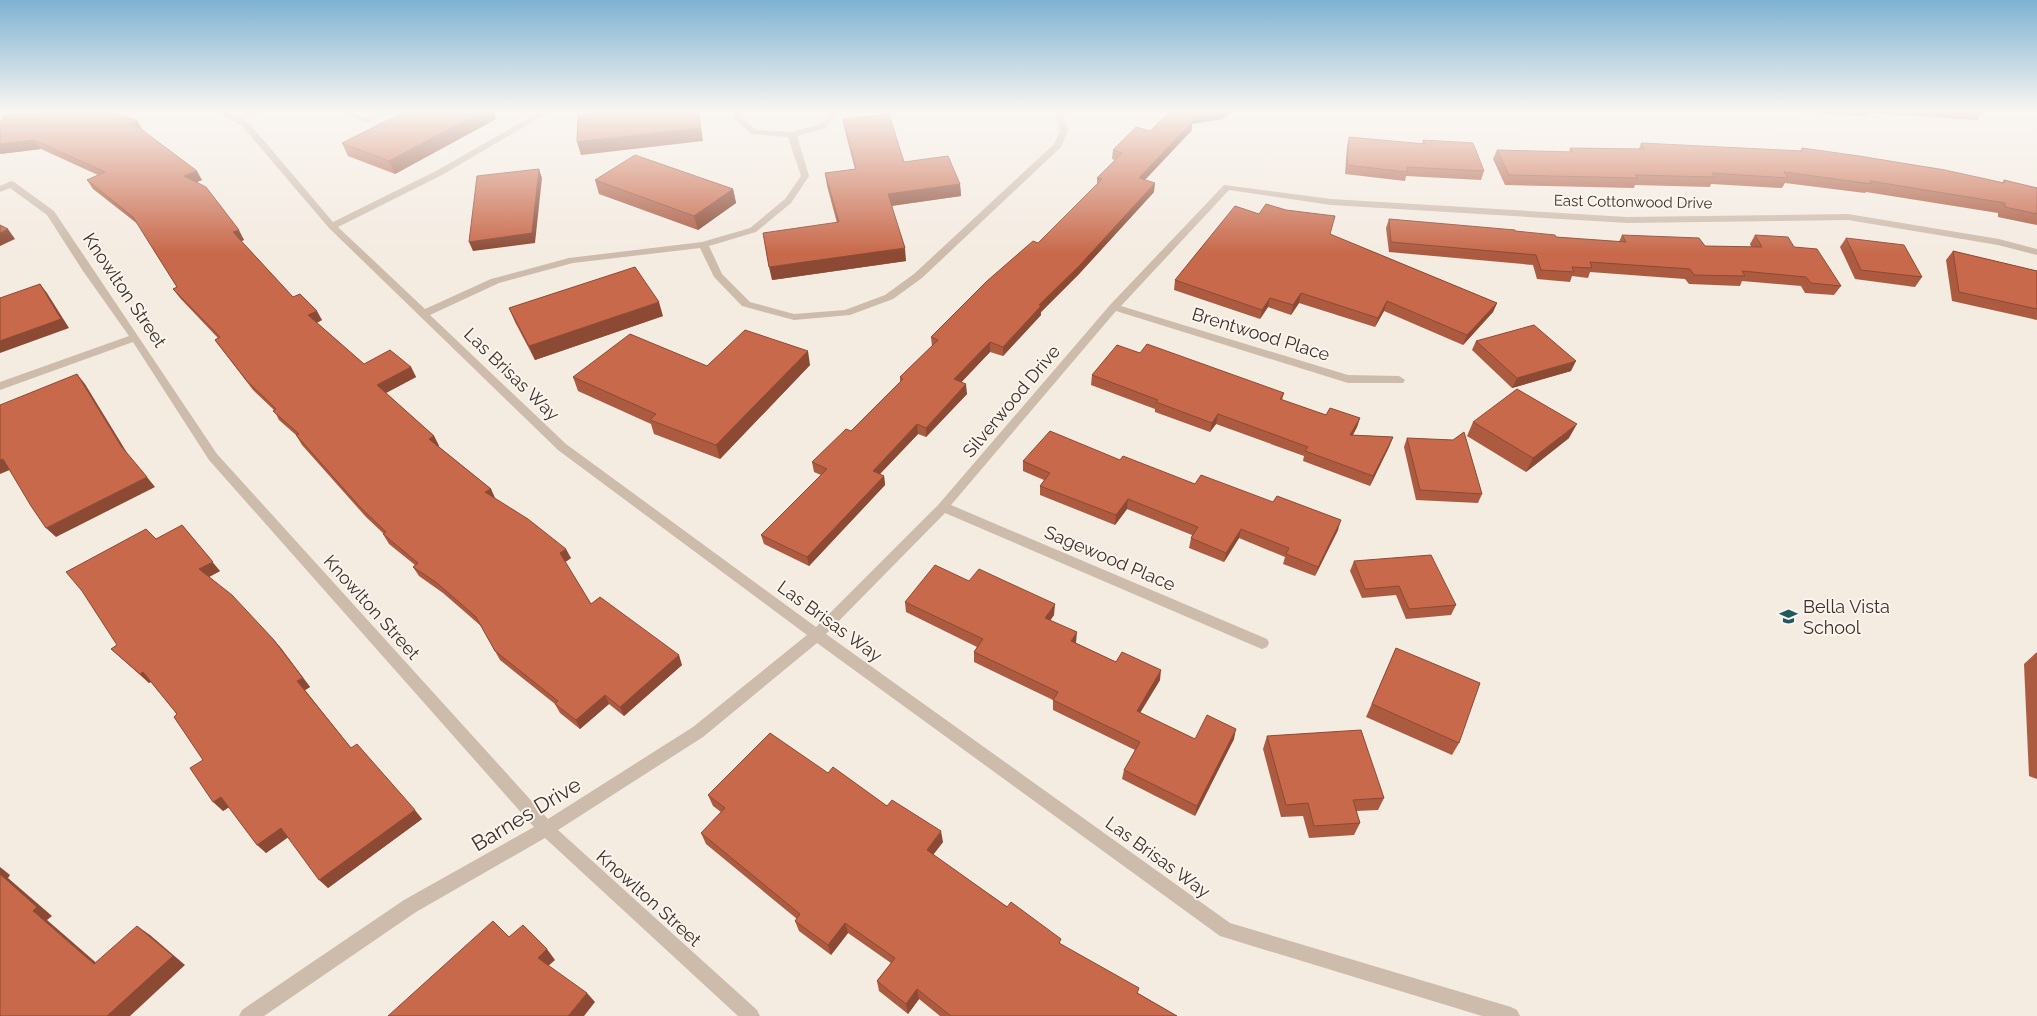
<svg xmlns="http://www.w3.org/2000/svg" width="2037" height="1016" font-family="Raleway,sans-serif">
<rect width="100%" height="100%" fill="#f4ebe1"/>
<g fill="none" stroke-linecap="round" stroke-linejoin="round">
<g fill="#cdbbac" fill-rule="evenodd">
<path d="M251 111H261L240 122 233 120Z"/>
<path d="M340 111H350L366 118 382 111H392L366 123Z"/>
</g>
<path fill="#cdbbac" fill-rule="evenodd" d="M215 111H225L248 122 333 222 436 171 541 111H551L442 175 338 227 425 309 491 279 569 258 702 242 750 228 785 199 801 176 788 137 751 134 734 119 735 111H743L741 116 756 130 792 132 820 124 832 111H840L826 128 797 136 809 176 791 203 756 232 709 246 722 274 750 302 794 314 845 310 885 295 914 274 1054 144 1060 131 1055 111H1063L1068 131 1061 147 922 278 893 299 850 315 794 320 742 306 714 277 700 248 573 263 499 283 430 315 566 444 816 627 939 504 1110 305 1224 185 1331 199 1627 217 1848 214 1999 239 2037 249V255L1998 245 1848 220 1627 223 1331 205 1229 190 1121 306 1348 375 1399 376 1405 380 1403 383H1348L1116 311 951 505 1267 639 1269 643 1267 647 1262 649 1257 647 945 513 826 634 1230 923 1511 1007 1517 1010 1520 1016H1482L1220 936 817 643 703 737 558 830 757 1010 760 1016H738L545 838 416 912 264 1016H239L242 1010 404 900 534 827 209 460 133 342 0 390V382L129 336 83 271 47 215 10 188 0 192V186L11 181 14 182 54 211 217 454 548 819 693 727 807 635 558 450 329 228 242 126Z"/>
</g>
<g fill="#ac5a40">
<path d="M1170 111H1231L1223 119 1192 124V130L1145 180 1154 192 1079 274 1041 312V315L1003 356 990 352 961 382 967 394 926 437 918 434 880 474 884 476 885 485 809 566 764 544 761 535 821 475 814 472 812 462 851 431 900 382V377L932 346 931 337 1038 243 1097 184V178L1115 160 1112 159 1113 150 1150 131Z"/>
<path d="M1772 111H1983L1977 120 1869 113 1867 116Z"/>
<path d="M496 119 395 174 348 156 342 143Z"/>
<path d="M843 119 904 162 960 184 961 196 892 206 906 261 772 280 837 223 827 186 825 173 855 169 845 131Z"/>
<path d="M0 123 142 129H141L202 180 196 182 244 240 241 241 293 297 322 320 317 323 364 364 411 367 416 377 386 393 434 436 439 446H438L491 489 495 499 571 558 565 562 591 604 682 665 624 716 609 704 580 729 560 713 555 704 500 660 481 626 443 593 419 576 413 567 415 565 389 544 383 534H384L366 517 302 445 296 435 279 420 274 410 253 390 215 340 218 338 180 298 173 289 177 287 139 225 93 189 87 180 98 175 41 149 0 154Z"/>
<path d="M1349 137 1422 144 1423 140 1484 171 1481 180 1406 176 1405 181 1345 174 1347 146Z"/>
<path d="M1641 143 1800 151 1802 148 2002 183 2004 180 2037 188V225L1998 217V213L1866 192 1865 193 1785 183 1782 188 1711 184 1710 187 1635 185 1634 188 1505 185 1493 159 1497 150 1569 152 1570 148 1639 149Z"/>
<path d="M595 180 733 189 736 203 698 230 599 194Z"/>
<path d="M1389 219 1515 231 1556 237 1619 242 1622 235 1705 246 1751 247 1750 244 1755 235 1794 247 1841 286 1834 295 1805 293 1801 286 1742 281 1740 286 1689 284 1685 279 1590 272 1588 278 1572 276 1570 282 1537 279 1533 265 1389 252 1386 228Z"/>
<path d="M1330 234 1497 303 1493 312 1463 345 1384 311 1375 327 1299 303 1291 315 1268 307 1260 319 1174 290 1175 280Z"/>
<path d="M1846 238 1922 277 1915 287 1855 279 1840 247Z"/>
<path d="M1953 251 2037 271V320L1952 301 1946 260Z"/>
<path d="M509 308 663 316 535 360 515 322Z"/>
<path d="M1476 341 1571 371 1512 388 1472 350Z"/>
<path d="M1140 353 1284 393 1282 400 1326 415 1360 418 1357 427 1353 435 1393 437 1389 447 1370 486 1303 461 1304 456 1216 424 1210 432 1155 412V409L1091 385 1092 375Z"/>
<path d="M810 365 720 459 654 434 651 424 578 391 573 377 707 366Z"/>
<path d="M1473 422 1569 438 1526 472 1467 436Z"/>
<path d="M1407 438 1482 494 1478 503 1416 500 1404 447Z"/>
<path d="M1120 460 1195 484 1338 530 1315 576 1283 564 1285 557 1239 538 1224 562 1189 548 1191 538 1192 535 1127 509 1115 525 1040 495V486L1044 480 1023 471V461Z"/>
<path d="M156 539 220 571 209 577 273 639 310 687 305 690 351 748 422 819 328 888 288 837 266 853 229 807 223 811 203 760 177 714 151 682 149 683 111 649 117 645Z"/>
<path d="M1354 561 1456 605 1451 615 1406 619 1396 595 1362 598 1350 571Z"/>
<path d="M969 581 1054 615 1050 620 1076 643 1116 662 1160 680 1140 713 1195 739H1234L1195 816 1122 779 1124 770 1135 750 1053 710V700L974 662V652L977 647 906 612 905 602Z"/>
<path d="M1396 648 1459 743 1452 755 1366 717Z"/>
<path d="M2037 652V779L2029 776 2024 664Z"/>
<path d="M1267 736 1384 798 1378 810 1356 811 1360 823 1354 835 1309 838 1303 816 1281 817 1263 749Z"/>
<path d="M828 773 887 806 943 842 933 855 1061 944 1138 993 1177 1016H940L919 999 908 1014 879 991 877 981 891 963 848 933 831 955 799 931 795 921 797 919 706 844 701 833 721 812 713 806 708 795Z"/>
</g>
<g fill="#8c4a34">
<path d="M483 111H493L496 119 395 174 389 161Z"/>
<path d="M699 111 703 141 581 155 577 142Z"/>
<path d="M1223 111H1231L1223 119 1192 124V130L1138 187 1139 178 1193 115Z"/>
<path d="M137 120 142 129 134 133 129 124Z"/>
<path d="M34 140 41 149 0 154V144Z"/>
<path d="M539 169 542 178 535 243 473 251 469 242Z"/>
<path d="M197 171 202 180 190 185 184 176Z"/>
<path d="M1155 183 1154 192 1079 274 1041 312V315L1003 356V347L1039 305Z"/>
<path d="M960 184 961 196 889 206 888 194Z"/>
<path d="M733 189 736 203 698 230 694 216Z"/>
<path d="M8 229 15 239 0 246V233Z"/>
<path d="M239 230 244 240 239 242 233 232Z"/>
<path d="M905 248 906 261 772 280 769 267Z"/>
<path d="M40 284 47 293 69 328 0 353V341Z"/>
<path d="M1301 293 1299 303 1291 315 1293 305Z"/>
<path d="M1270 298 1268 307 1260 319 1262 310Z"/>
<path d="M1387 301 1384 311 1375 327 1378 318Z"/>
<path d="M659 302 663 316 535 360 529 346Z"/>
<path d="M1497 303 1493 312 1463 345 1467 335Z"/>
<path d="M317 311 322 320 313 324 308 315Z"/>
<path d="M990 342V352L955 389 954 379Z"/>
<path d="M808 351 810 365 720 459 716 445Z"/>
<path d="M1576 361 1571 371 1512 388 1517 378Z"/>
<path d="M411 367 416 377 382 395 377 385Z"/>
<path d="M77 374 85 384 129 456 121 446Z"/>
<path d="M966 384 967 394 926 437V428Z"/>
<path d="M1218 414 1216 424 1210 432 1212 423Z"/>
<path d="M1360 418 1357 427 1347 445 1350 435Z"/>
<path d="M917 424 918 434 874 480 873 471Z"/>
<path d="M1577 424 1569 438 1526 472 1533 458Z"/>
<path d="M434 436 439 446 434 448 429 439Z"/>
<path d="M1393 437 1389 447 1370 486 1373 476Z"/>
<path d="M3 459 12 469 0 474V460Z"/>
<path d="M884 476 885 485 809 566 807 557Z"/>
<path d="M147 477 155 487 56 537 46 528Z"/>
<path d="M491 489 495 498 490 502 485 492Z"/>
<path d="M1128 499 1127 509 1115 525 1116 515Z"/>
<path d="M1341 520 1338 530 1315 576 1318 567Z"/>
<path d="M182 525 220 571 207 578 199 569Z"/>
<path d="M1241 529 1239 538 1224 562 1226 553Z"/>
<path d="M566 549 571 558 564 563 560 553Z"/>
<path d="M1055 604 1054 615 1045 628V618Z"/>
<path d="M1077 632 1076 643 1070 651 1071 641Z"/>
<path d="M273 639 281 648 310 687 305 690 297 681Z"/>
<path d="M679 655 682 665 624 716 620 707Z"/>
<path d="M1161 670 1160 680 1135 721 1137 711Z"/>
<path d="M143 672 152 681 149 683 140 674Z"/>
<path d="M605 695 609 704 580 729 576 720Z"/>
<path d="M1236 729 1234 739 1195 816 1197 806Z"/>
<path d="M221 797 231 806 223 811 213 802Z"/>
<path d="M415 810 422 819 328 888 319 880Z"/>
<path d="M281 828 290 836 266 853 257 845Z"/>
<path d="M941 831 943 842 928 861 927 850Z"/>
<path d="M0 867 10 875 8 878 52 916 47 920 108 973 94 964 33 911 0 874Z"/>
<path d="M845 923 848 933 831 955 828 945Z"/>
<path d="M137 926 150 935 185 965 130 1016H107Z"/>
<path d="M547 949 555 960 546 968 538 958Z"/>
<path d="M917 989 919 999 908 1014 906 1004Z"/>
<path d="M587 993 595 1002 584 1016H568Z"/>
</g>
<g fill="#c8694b" stroke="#8c4a34">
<path d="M92 111H107L137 120 129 124 141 129 197 171 184 176 206 187 239 230 233 232 293 297 300 294 317 311 308 315 364 364 390 350 411 367 377 385 434 436 429 439 491 489 485 492 528 519 566 549 560 553 591 604 600 597 679 655 620 707 605 695 576 720 555 704 558 701 495 651 476 617 437 583 413 567 418 563 383 534 386 532 360 507 296 435 299 434 273 411 276 409 247 381 215 340 220 337 173 289 177 287 133 217 87 180 105 172 34 140 0 144V123L5 115Z"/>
<path d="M406 111H483L389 161 342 143Z"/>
<path d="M621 111H698L700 128 577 142 578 115Z"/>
<path d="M1170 111H1223L1193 115V121L1139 178 1155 183 1080 265 1039 305 1041 306 1003 347 990 342 954 379 966 384 926 428 917 424 873 471 884 476 807 557 761 535 827 469 812 462 846 429 851 431 903 379 900 377 938 340 931 337 987 281 1033 241 1038 243 1102 179 1097 178 1122 153 1113 150 1136 127 1150 131Z"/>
<path d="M889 114 904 162 948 156 960 184 888 194 905 248 769 267 763 233 839 222 825 173 856 169 843 119Z"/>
<path d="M1349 137 1425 144 1423 140 1473 143 1484 171 1407 167V172L1347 165Z"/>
<path d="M1641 143 1802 151V148L1859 156 1945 170 2004 183V180L2037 188V214L2005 207V203L1870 181 1872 184 1784 172 1788 178 1712 173 1715 177 1635 175 1638 178 1509 175 1497 150 1573 152 1570 148 1645 149Z"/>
<path d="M635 155 733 189 694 216 595 180Z"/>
<path d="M539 169 532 233 469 242 477 176Z"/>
<path d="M1266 204 1286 210 1335 216 1330 234 1497 303 1467 335 1387 301 1378 318 1301 293 1293 305 1270 298 1262 310 1175 280 1235 206 1259 214Z"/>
<path d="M1389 219 1515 230V231L1555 235 1556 237 1626 242 1622 235 1699 238 1705 246 1762 247 1755 235 1788 237 1794 247 1817 249 1841 286 1811 283 1806 277 1742 271 1745 276 1694 275 1690 269 1590 262 1592 268 1572 267 1574 272 1541 270 1536 255 1391 242Z"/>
<path d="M0 225 8 229 0 233Z"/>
<path d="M1846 238 1904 245 1922 277 1861 270Z"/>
<path d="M1953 251 2037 271V309L1959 292Z"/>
<path d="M635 267 659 302 529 346 509 308Z"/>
<path d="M40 284 61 319 0 341V298Z"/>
<path d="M1534 325 1576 361 1517 378 1476 341Z"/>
<path d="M745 330 808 351 716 445 650 420 656 414 573 377 630 334 707 366Z"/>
<path d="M1147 344 1284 393 1280 399 1326 415 1330 408 1360 418 1350 435 1393 437 1373 476 1305 451 1308 447 1218 414 1212 423 1156 402 1158 400 1092 375 1117 345 1140 353Z"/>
<path d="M77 374 121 446 147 477 46 528 31 506 3 459 0 460V405Z"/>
<path d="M1517 389 1577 424 1533 458 1473 422Z"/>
<path d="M1050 431 1120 460 1123 456 1195 484 1201 475 1273 502 1277 496 1341 520 1318 567 1286 554 1289 548 1241 529 1226 553 1191 538 1198 527 1128 499 1116 515 1040 486 1050 473 1023 461Z"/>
<path d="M1464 432 1482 494 1420 490 1407 438 1453 440Z"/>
<path d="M182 525 213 562 199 569 232 595 273 639 303 678 297 681 351 748 357 744 415 810 319 880 281 828 257 845 221 797 213 802 190 768 203 760 174 717 177 714 143 672 140 674 111 649 117 645 82 591 66 572 146 529 156 539Z"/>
<path d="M1431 555 1456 605 1409 609 1399 586 1365 589 1354 561Z"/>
<path d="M935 565 969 581 979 569 1007 582 1055 604 1045 618 1077 632 1071 641 1116 662 1122 652 1161 670 1137 711 1195 739 1207 715 1236 729 1197 806 1124 770 1140 742 1053 700 1058 692 974 652 983 639 905 602Z"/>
<path d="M1396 648 1480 683 1459 743 1372 704Z"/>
<path d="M1361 730 1384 798 1353 800 1360 823 1314 826 1308 803 1286 805 1267 736Z"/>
<path d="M770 733 828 773 833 767 887 806 892 800 941 831 927 850 1007 907 1011 902 1061 939 1059 943 1139 988 1137 993 1177 1016H951L917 989 906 1004 877 981 895 958 845 923 828 945 795 921 800 914 701 833 725 808 708 795Z"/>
<path d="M0 874 37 907 33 911 94 964 137 926 173 956 107 1016H0Z"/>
<path d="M493 921 509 937 523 925 547 949 538 958 587 993 568 1016H388Z"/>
</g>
<linearGradient id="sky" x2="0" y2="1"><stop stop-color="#7eb2d2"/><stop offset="0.44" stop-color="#faf6f2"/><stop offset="1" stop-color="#faf6f2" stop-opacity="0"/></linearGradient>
<rect width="2037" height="253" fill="url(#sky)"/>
<defs>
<symbol id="school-bare" viewBox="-9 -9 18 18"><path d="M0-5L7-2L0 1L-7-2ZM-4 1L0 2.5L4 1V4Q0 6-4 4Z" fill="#1f5a5e" stroke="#fbf5ee" stroke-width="2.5" paint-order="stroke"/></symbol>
</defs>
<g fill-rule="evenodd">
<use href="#school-bare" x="1776" y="604" width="25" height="25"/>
</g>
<g text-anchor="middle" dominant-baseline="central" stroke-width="4" stroke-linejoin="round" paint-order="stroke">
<g font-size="15" fill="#3b302b" stroke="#fbf5ee">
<text transform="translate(1633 202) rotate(1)">East Cottonwood Drive</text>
</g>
<g font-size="18" fill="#3b302b" stroke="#fbf5ee">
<text transform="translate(125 290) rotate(56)">Knowlton Street</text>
<text transform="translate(1261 334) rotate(17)">Brentwood Place</text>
<text transform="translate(512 374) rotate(44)">Las Brisas Way</text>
<text transform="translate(1011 401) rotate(-50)">Silverwood Drive</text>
<text transform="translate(1110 558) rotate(23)">Sagewood Place</text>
<text transform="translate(372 607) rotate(48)">Knowlton Street</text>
<text transform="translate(830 621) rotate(36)">Las Brisas Way</text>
<text transform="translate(1158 857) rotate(36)">Las Brisas Way</text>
<text transform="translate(649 898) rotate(42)">Knowlton Street</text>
</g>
<g font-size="18" fill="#3b302b" stroke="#fbf5ee" text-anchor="start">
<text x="1803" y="606">Bella Vista<tspan x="1803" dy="21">School</tspan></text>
</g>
<g font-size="21" fill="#3b302b" stroke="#fbf5ee">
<text transform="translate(526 814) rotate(-31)">Barnes Drive</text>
</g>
</g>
</svg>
